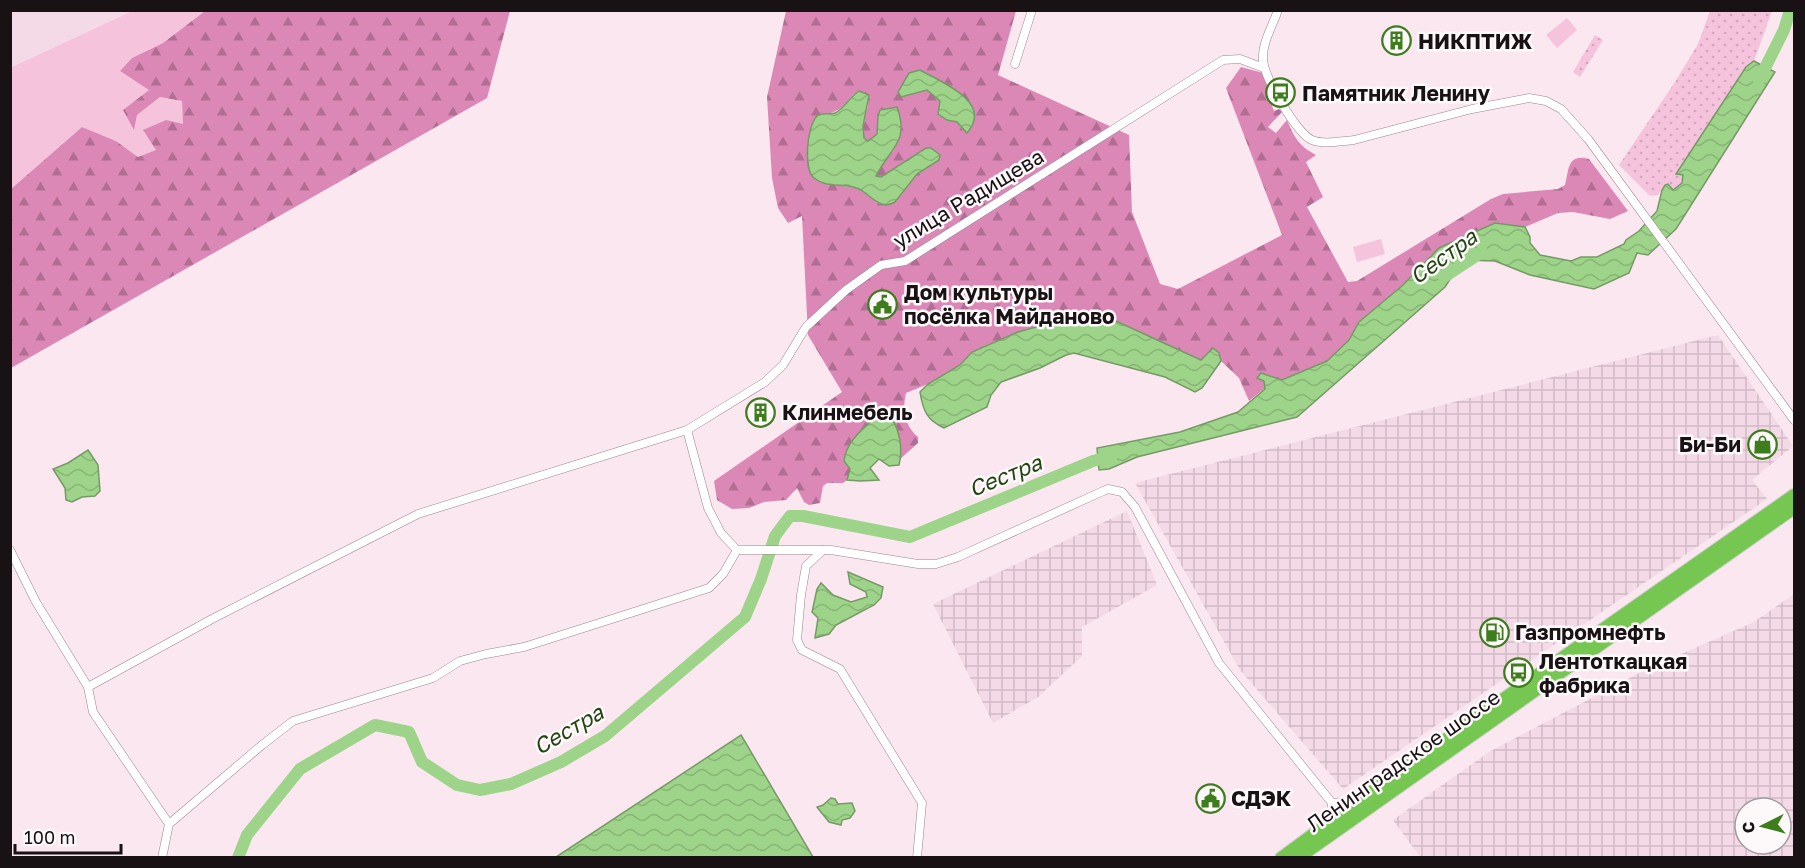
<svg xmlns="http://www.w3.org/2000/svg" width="1805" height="868" font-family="'Golos Text',sans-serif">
<defs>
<pattern id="industrial-grid" width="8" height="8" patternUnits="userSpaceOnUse" patternTransform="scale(1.5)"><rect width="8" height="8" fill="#f4dae7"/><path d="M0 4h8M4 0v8" fill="none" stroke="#d0bac5"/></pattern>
<pattern id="forest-firs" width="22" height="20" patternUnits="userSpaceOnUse" patternTransform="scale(1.5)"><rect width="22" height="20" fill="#dc88b6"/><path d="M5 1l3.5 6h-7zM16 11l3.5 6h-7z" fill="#b16e93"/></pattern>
<pattern id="park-dots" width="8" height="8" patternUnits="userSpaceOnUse" patternTransform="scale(1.5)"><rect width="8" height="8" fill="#f6c3dd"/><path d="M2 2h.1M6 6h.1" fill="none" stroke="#d2a6bd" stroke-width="1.8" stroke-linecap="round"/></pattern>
<pattern id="water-waves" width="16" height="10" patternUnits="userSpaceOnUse" patternTransform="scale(1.5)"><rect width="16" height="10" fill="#9ed489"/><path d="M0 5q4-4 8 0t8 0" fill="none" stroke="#87b575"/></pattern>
</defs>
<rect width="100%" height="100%" fill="#fae7f0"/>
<path fill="#f4dae7" d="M11 10 132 11 11 68Z"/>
<g fill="url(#industrial-grid)" fill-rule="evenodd">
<path d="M1718 335 1793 446 1752 480 1767 499 1343 789 1240 670 1135 483Z"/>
<path d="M1127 511 1157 585 1082 627V656L1038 697 993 723 933 604Z"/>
<path d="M1794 594V857H1420L1393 820 1489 752 1643 671 1754 622ZM1745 808H1781V844H1745Z"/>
</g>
<g fill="#f6c3dd">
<path d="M132 11H205L163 43 132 58 120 71 150 90 123 110 134 128 137 115 160 97 182 101 183 124 143 130 157 150 138 157 116 141 82 127 11 189 10 68Z"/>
<path d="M1567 18 1577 30 1557 48 1546 35Z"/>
<path d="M1381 239 1385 254 1357 262 1353 247Z"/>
</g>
<g fill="url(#forest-firs)" fill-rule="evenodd">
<path d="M205 11H510L487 98 11 368V189L82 127 116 141 138 157 156 150 143 130 166 120 183 124 182 101 160 97 137 115 134 130 123 110 149 90 120 71 132 58 163 43Z"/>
<path d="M786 11H1016L998 75 1129 135 1132 212 1160 284 1178 289 1282 235 1226 88 1241 67 1263 73 1276 102 1272 106 1274 111 1279 109 1282 112 1268 127 1276 133 1287 120C1294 137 1299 146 1316 155L1306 162 1323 197 1307 207 1348 282 1357 281 1491 199 1503 194 1558 189 1565 185C1569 170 1567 153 1589 159L1628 211 1610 219 1573 212 1558 213 1525 227 1495 223 1439 248 1403 285 1359 322 1349 340 1327 361 1282 380 1264 381 1265 388 1249 401 1239 378 1221 361 1219 353 1213 348 1202 360 1094 311 1018 332 972 352 960 365 928 384 906 393C902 410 905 426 918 437V443L900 459 899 434 850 469 847 480 843 483H827L823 486 820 503 809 505 804 502 797 488 786 500 764 502 749 508 732 509 717 500 714 481 842 392 808 335 802 216 788 223 778 208 772 178 767 97ZM927 90 974 115 963 130 957 122 947 120 941 101ZM854 94 868 105 863 126 864 138 868 141 877 134 878 116 894 150 887 157 876 176 881 177 926 148 939 160 917 174 895 202 880 204 857 188 826 184 820 114C837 114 844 107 854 94Z"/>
</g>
<g fill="url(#park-dots)">
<path d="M1710 11H1772L1754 61 1748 65 1676 173 1683 175 1682 183 1676 190H1673L1668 184 1665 185 1658 195 1650 196 1619 165 1675 82 1698 44Z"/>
<path d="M1595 35 1603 40 1580 77 1573 72Z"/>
</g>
<g fill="url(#water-waves)" stroke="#769a66" stroke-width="1.5">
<path d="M1754 61 1775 72 1676 229 1648 255 1637 253 1629 273 1594 289 1530 275 1495 261 1463 260 1445 287 1297 417 1137 457 1109 469 1099 470 1097 448 1180 432 1238 412 1265 389 1264 381 1257 378 1261 373 1282 380 1327 361 1349 340 1359 322 1403 285 1439 248 1495 223 1525 227 1530 237V243L1540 255 1571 261 1581 257H1597L1624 244 1626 240 1639 231 1657 211 1662 190 1665 185 1668 184 1673 190 1682 183 1683 175 1676 174 1746 67Z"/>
<path d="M920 70C941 82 994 102 967 133L957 122 947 120 938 114 940 101 927 90 901 97 898 92 909 73Z"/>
<path d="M859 91 869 95 863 126 864 138 868 141 877 134 878 116 880 110 897 107C910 142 890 148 876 176L881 177 926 148H931L940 155 939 160 917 174 895 202C880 211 871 195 859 189 845 182 827 189 814 178 803 169 807 126 817 116 822 112 829 115 835 113 845 108 850 97 859 91Z"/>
<path d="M1094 311 1201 360 1213 348 1219 353 1221 361 1202 388 1195 392 1165 377 1074 353 1066 355 1040 368 1001 382 991 395 987 407 944 428C927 420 923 411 920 392L928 384 960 365 972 352 1018 332Z"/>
<path d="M879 414 889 415C900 428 903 449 899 465L889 466 879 459 870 468 879 480 861 481 847 480 850 469 844 461C846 441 864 428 879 414Z"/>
<path d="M88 450 98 465 100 491 95 496 82 497 72 502 66 500 65 488 53 469 68 463Z"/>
<path d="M848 572 883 587 881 598 874 605 836 625 829 634 815 638 818 618 812 612 817 589 821 583 833 595 851 602 867 597 866 592 850 584Z"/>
<path d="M741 735 813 857H556Z"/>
<path d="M831 798 835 799 838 804 852 803 855 811 850 818 842 820 841 825 829 822 817 807 823 805Z"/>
</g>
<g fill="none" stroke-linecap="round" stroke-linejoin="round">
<g stroke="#9ed489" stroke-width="12">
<path d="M1759 80 1784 30 1790 10"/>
<path d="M1444 277 1482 252"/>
<path d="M238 858 247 835 300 769 375 725 409 732 422 762 457 785 480 790 511 784 561 762 605 736 745 617 761 579 775 536 790 516H803L910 537 1093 461 1112 456"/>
</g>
<defs>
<g id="minor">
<path d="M1278 10C1273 25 1262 43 1263 59 1263 76 1297 134 1312 140 1324 145 1341 141 1354 140L1472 109 1529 98 1546 101 1561 109 1588 139 1794 420"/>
<path d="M1015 64 1032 10"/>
<path d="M687 430 765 382 783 365 806 327 846 290 881 265 905 261 1223 60 1240 59 1264 68"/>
<path d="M10 550 36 602 88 687"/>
<path d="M823 550 806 566 801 595 797 640 802 650 840 669 922 803 917 858"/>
<path d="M1332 803 1354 801"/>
<path d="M169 824 262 745 293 721 433 678 460 661 486 654 524 647 709 588 723 574 737 550"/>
<path d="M162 858 169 824 93 712 88 687 212 619 418 514 687 430 708 508 721 533 737 550H831L918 564H936L958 557 1101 492 1108 489 1122 492 1135 507 1219 663 1332 803 1331 815 1328 821"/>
</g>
<g id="highway">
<path d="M1281 858 1361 799 1794 495"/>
<path d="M1298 858 1794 508"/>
</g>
</defs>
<use href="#minor" stroke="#98878f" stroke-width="9"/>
<use href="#highway" stroke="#d1d0d0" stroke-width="14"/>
<use href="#minor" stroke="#fff" stroke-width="8"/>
<use href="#highway" stroke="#76c752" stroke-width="12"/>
</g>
<defs>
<symbol id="building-ring" viewBox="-11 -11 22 22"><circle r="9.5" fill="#fdf9fb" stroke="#3d7d1c" stroke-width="1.5"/><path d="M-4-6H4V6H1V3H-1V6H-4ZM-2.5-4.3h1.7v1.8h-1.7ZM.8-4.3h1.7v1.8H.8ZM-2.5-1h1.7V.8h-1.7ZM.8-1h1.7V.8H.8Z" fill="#3d7d1c"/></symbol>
<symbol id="bus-ring" viewBox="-11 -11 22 22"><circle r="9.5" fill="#fdf9fb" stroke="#3d7d1c" stroke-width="1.5"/><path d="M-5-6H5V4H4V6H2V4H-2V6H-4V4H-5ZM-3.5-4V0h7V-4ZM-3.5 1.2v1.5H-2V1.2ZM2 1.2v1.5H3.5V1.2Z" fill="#3d7d1c"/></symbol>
<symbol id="civic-ring" viewBox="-11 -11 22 22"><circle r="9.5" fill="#fdf9fb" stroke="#3d7d1c" stroke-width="1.5"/><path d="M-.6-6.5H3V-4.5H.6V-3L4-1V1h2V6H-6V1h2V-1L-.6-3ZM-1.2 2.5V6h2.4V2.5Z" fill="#3d7d1c"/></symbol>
<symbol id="shop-ring" viewBox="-11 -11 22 22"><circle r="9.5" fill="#fdf9fb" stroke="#3d7d1c" stroke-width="1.5"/><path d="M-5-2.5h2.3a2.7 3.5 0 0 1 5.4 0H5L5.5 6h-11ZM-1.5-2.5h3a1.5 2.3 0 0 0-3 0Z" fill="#3d7d1c"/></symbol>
<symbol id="fuel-ring" viewBox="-11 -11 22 22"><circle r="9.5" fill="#fdf9fb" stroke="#3d7d1c" stroke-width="1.5"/><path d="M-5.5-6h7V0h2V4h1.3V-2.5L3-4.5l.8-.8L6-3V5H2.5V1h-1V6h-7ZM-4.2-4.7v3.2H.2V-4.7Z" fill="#3d7d1c"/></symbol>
</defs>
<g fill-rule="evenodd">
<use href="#building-ring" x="1380" y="24" width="33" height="33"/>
<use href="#bus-ring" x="1264" y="76" width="33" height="33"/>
<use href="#civic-ring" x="866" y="288" width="33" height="33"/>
<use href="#building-ring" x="744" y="396" width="33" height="33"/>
<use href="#shop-ring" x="1746" y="428" width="33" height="33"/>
<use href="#fuel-ring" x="1478" y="616" width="33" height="33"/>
<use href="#bus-ring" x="1502" y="656" width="33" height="33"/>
<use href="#civic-ring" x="1194" y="782" width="33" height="33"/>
</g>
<g text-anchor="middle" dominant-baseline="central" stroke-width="5" stroke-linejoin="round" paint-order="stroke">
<g font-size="21" font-weight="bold" fill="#181215" stroke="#fdf9fb" text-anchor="start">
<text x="1418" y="41">НИКПТИЖ</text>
<text x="1302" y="93">Памятник Ленину</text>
<text x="904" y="292">Дом культуры<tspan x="904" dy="24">посёлка Майданово</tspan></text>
<text x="782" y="412">Клинмебель</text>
<text x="1741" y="444" text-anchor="end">Би-Би</text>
<text x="1515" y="632">Газпромнефть</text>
<text x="1539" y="661">Лентоткацкая<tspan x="1539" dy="24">фабрика</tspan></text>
<text x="1231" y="798">СДЭК</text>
</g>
<g font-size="21" fill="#181215" stroke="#fdf9fb">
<text transform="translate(968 198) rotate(-31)">улица Радищева</text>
<text transform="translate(1403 760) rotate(-35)">Ленинградское шоссе</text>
</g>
<g font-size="22" font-style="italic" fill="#224412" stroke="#fdf9fb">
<text transform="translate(1443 256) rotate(-36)">Сестра</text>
<text transform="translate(1005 475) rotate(-22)">Сестра</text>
<text transform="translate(568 729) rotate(-30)">Сестра</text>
</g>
</g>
<rect width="1805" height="868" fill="none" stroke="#181215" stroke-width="24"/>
<g transform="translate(1763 826) rotate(264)"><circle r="28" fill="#fdf9fb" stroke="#a19d9f" stroke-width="1.5"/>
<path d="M0-4.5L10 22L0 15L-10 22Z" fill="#3d7d1c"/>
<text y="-9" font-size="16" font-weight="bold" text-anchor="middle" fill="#181215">С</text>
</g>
<path d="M15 844v9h106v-9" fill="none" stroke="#181215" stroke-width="3"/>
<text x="24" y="844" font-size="18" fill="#181215" stroke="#fdf9fb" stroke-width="4.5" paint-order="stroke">100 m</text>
</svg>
